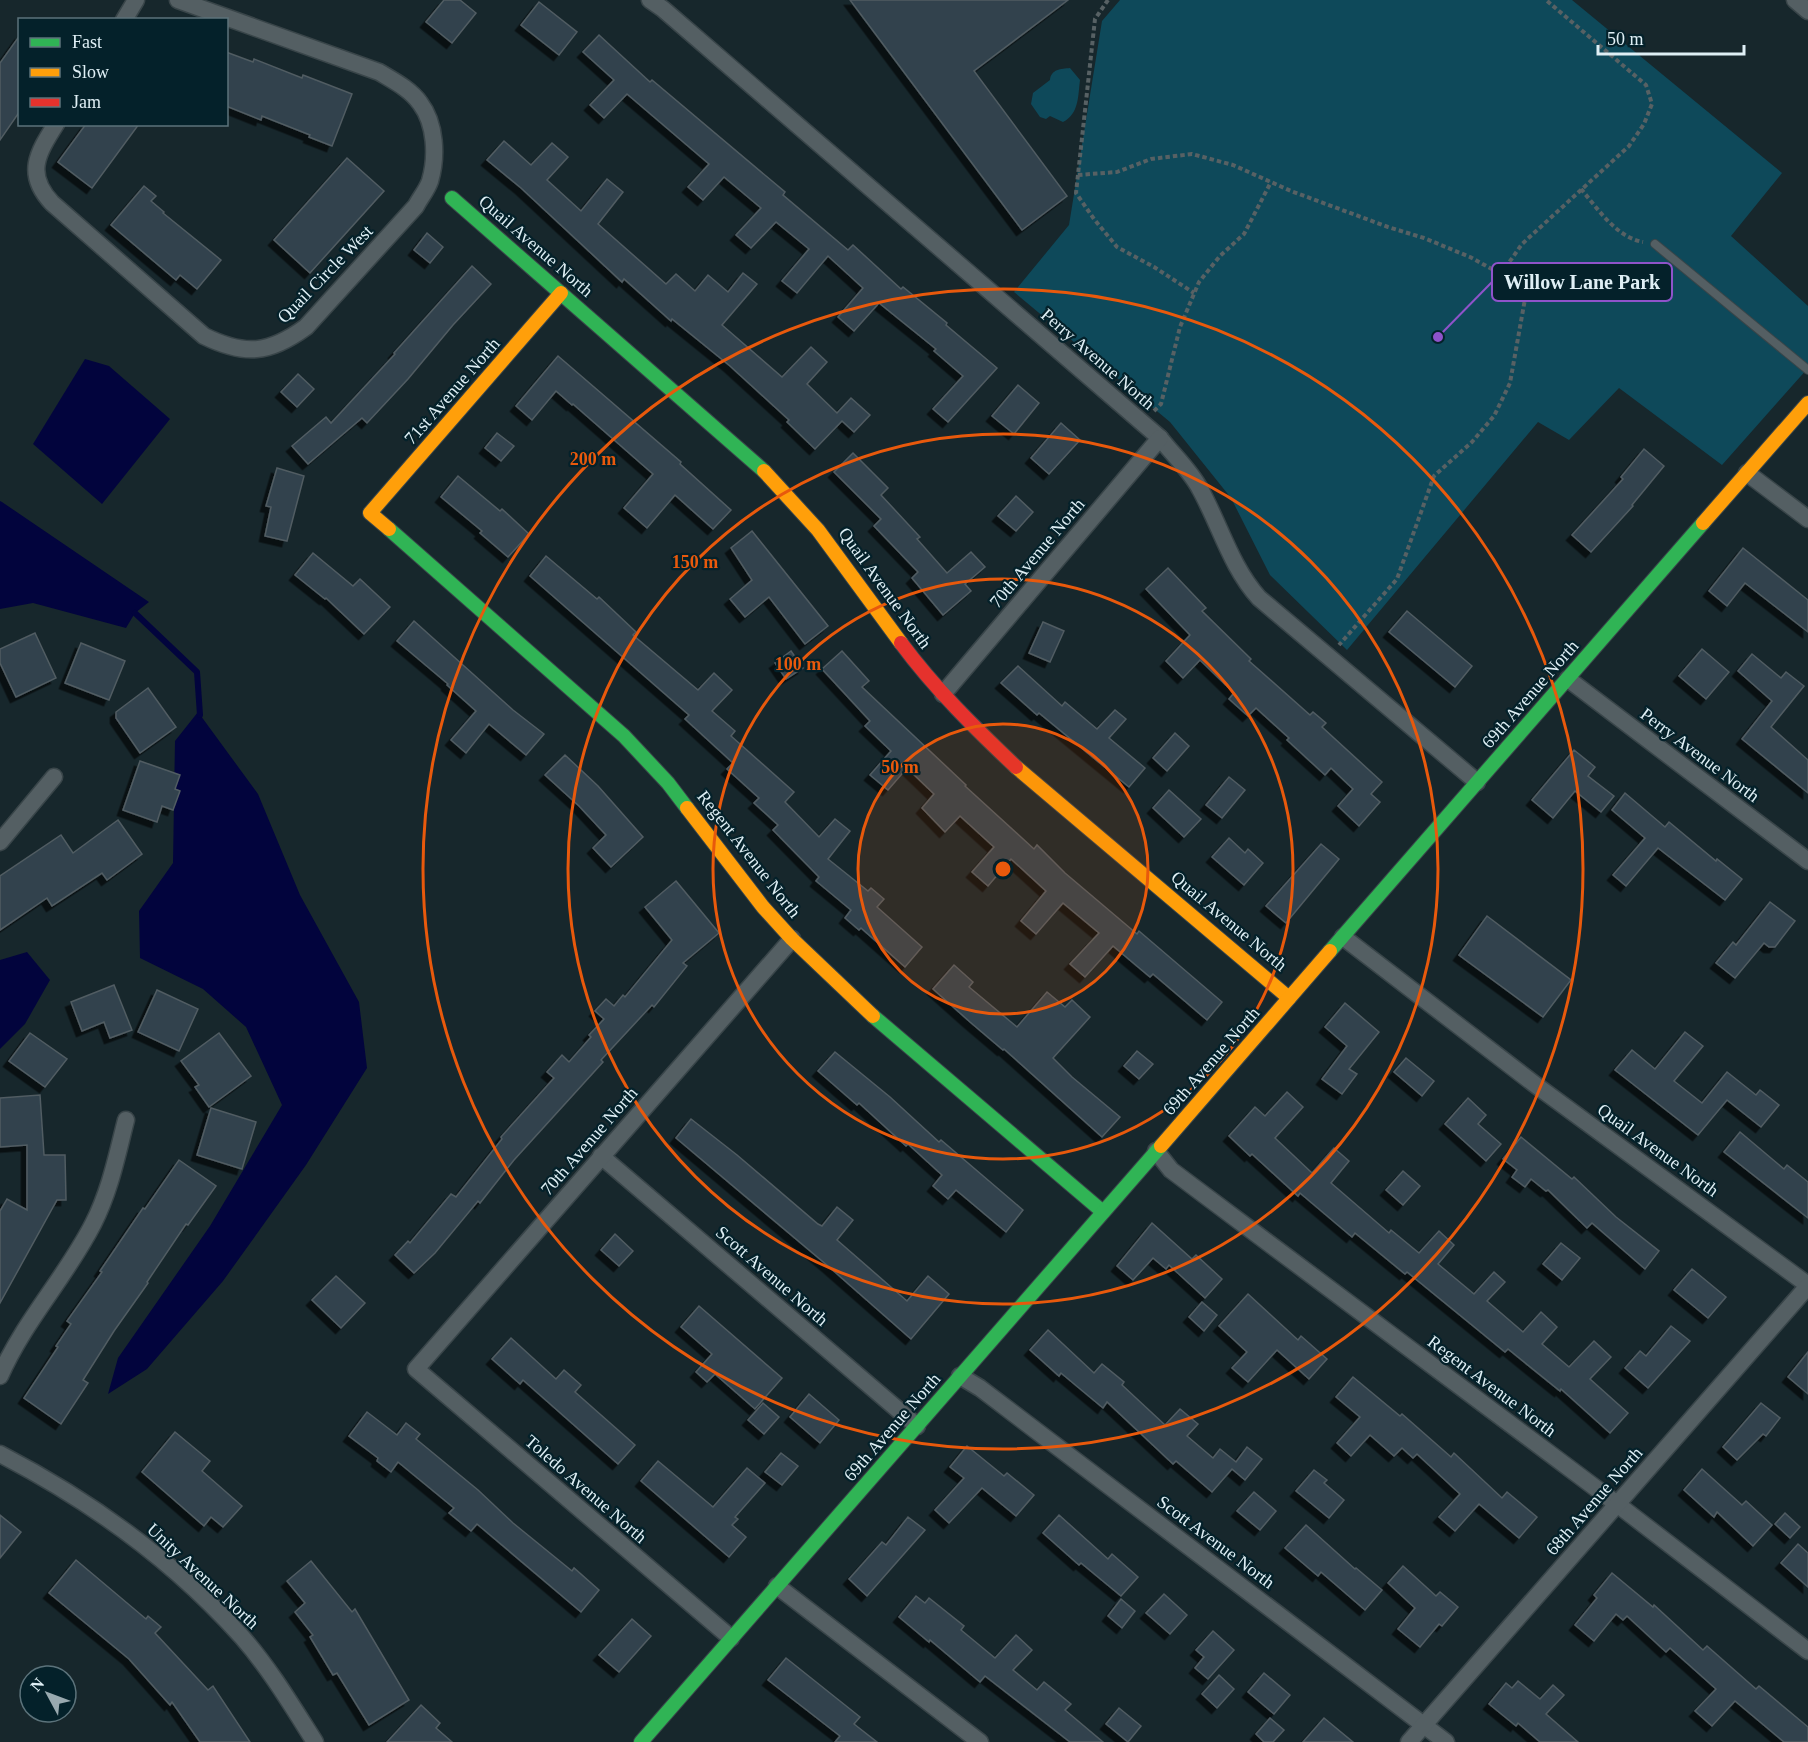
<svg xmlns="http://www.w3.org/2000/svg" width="1808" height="1742" font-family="'Times New Roman',serif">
<defs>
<filter id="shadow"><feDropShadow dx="-5.5" dy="5.5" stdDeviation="0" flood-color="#0009"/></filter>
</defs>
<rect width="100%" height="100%" fill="#17272c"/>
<g fill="#0e495a">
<path d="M1120 0H1572L1782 173 1731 236 1808 306V368L1722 465 1619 388 1569 440 1538 422 1347 650 1270 575 1231 498 1170 422 1014 292 1069 225 1102 21Z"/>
<path d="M1070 68 1080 80C1078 96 1079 114 1063 122L1050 116 1046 119 1040 117 1031 104 1033 93 1050 80C1051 69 1061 69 1070 68Z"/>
</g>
<g fill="#02043d">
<path d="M85 359 109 366 170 419 102 504 33 444Z"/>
<path d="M0 501 2 502 149 602 135 613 126 628 33 603 0 609Z"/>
<path d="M198 712 258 794 300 895 359 1002 367 1068 306 1165 223 1281 147 1369 108 1394 118 1358 210 1226 282 1105 246 1027 203 989 140 958 139 911 173 863 175 741Z"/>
<path d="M27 952 50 980 25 1024 0 1049V960Z"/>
</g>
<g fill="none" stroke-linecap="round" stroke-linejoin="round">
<path stroke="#02043d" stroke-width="6" d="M135 613 197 672 200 715"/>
</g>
<g fill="#30434e" stroke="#515c62" stroke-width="1.5" filter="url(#shadow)">
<path d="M444 0H460L476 13 452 43 426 22Z"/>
<path d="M850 0H1068L974 71 1067 196 1022 230Z"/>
<path d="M539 2 577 32 559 55 521 25Z"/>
<path d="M20 35V111L0 140V63Z"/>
<path d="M599 35 650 82 652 80 785 192 783 195 848 250 853 245 901 289 903 287 947 323 946 325 997 368 948 422 933 409 963 376 934 351 936 349 879 303 854 331 838 317 863 288 828 256 797 293 782 281 809 249 776 222 751 248 736 235 761 208 724 177 703 200 688 187 709 164 627 94 604 118 590 105 614 80 583 52Z"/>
<path d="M226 52 253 62 254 59 302 78 303 75 352 94 332 146 309 137 310 135 262 116 261 120 226 106Z"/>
<path d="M86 124H139L92 188 58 162Z"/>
<path d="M504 141 531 165 552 143 568 157 547 180 581 211 607 179 623 192 598 224 666 284 676 274 695 291 708 275 728 292 743 273 757 284 722 325 782 377 811 347 827 362 807 384 837 413 851 398 870 415 854 432 842 421 815 449 787 422 789 420 730 366 672 319 671 321 624 279 622 282 521 188 487 160Z"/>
<path d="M347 158 384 191 310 273 274 240Z"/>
<path d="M144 186 156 196 151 201 164 212 163 213 221 260 197 289 180 275 176 280 111 225Z"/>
<path d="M427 233 443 247 430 263 414 250Z"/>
<path d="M472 266 491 284 453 325 408 379 367 423 362 418 308 464 292 446 326 417 331 423 395 354 394 353Z"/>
<path d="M558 356 681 462 680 464 731 510 713 529 675 495 647 528 624 508 653 474 573 404 572 405 556 391 532 420 516 406Z"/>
<path d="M298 374 314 389 297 407 281 392Z"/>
<path d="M1018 385 1039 403 1014 434 992 416Z"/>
<path d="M1061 423 1080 440 1049 474 1031 458Z"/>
<path d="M497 433 514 446 501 461 485 448Z"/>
<path d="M1644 449 1664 466 1632 505 1633 506 1591 552 1572 535 1623 479 1621 477Z"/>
<path d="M853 453 888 488 881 495 920 537 917 539 947 573 971 552 985 567 965 584 971 591 943 615 912 578 918 572 874 526 881 519 834 472Z"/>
<path d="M277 468 304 476 287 541 265 536 271 507 266 506Z"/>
<path d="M458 476 500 511 502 509 529 534 508 557 480 533 482 531 441 497Z"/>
<path d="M1016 496 1033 512 1016 531 998 516Z"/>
<path d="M752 531 828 626 805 644 769 597 745 617 730 599 752 580 731 548Z"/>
<path d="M1743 548 1808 600V632L1745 583 1727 606 1709 591Z"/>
<path d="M313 553 353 586 360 579 390 607 364 634 326 598 325 599 295 575Z"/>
<path d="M546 556 597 599 599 597 636 632 633 635 698 690 714 673 732 690 712 711 735 731 731 736 794 792 785 802 819 837 835 819 850 831 828 859 868 891 871 888 884 899 877 907 922 947 905 967 861 928 859 930 845 918 851 910 816 881 819 877 773 830 778 825 754 803 759 798 727 769 733 763 685 719 689 715 530 576Z"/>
<path d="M1168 568 1206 608 1202 611 1251 659 1249 661 1310 715 1313 712 1326 723 1322 727 1382 782 1371 794 1380 802 1359 826 1338 806 1353 789 1331 768 1325 775 1287 740 1289 738 1256 708 1248 716 1229 699 1234 693 1200 660 1183 678 1166 661 1190 635 1146 589Z"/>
<path d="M1407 611 1472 666 1455 687 1389 632Z"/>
<path d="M414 621 513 710 544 734 526 755 489 724 466 753 451 740 476 711 447 685 448 684 397 641Z"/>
<path d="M1043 622 1064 631 1050 662 1029 653Z"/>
<path d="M35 633 56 678 16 697 0 663V649Z"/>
<path d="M81 643 125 661 109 700 65 683Z"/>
<path d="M1702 649 1729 672 1706 699 1679 676Z"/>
<path d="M791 651 803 668 786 679 775 663Z"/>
<path d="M842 651 869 681 862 687 966 785 965 786 1034 849 1037 845 1065 873 1137 934 1139 931 1222 1002 1207 1020 1153 974 1150 977 1113 946 1085 977 1070 964 1099 933 1063 903 1036 934 1021 921 1046 891 1011 859 988 886 972 872 994 847 960 816 945 832 922 808 934 794 907 768 888 790 870 775 891 751 865 726 870 721 822 669Z"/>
<path d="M1752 654 1781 678 1786 672 1804 686 1771 727 1808 760V793L1742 739 1772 701 1738 671Z"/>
<path d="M1018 666 1062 706 1065 702 1097 729 1115 710 1126 719 1109 738 1145 768 1129 787 1039 713 1037 715 1001 683Z"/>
<path d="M148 688 176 727 140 753 116 718V712Z"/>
<path d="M1175 733 1189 746 1167 771 1153 758Z"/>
<path d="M1574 750 1595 767 1588 776 1614 796 1601 812 1575 791 1553 818 1532 800Z"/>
<path d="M565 755 598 786 643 837 611 867 593 848 606 835 579 806 545 775Z"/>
<path d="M140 761 180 775 175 789 180 791 173 810 162 806 157 822 123 810Z"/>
<path d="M1229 777 1245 790 1222 818 1206 805Z"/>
<path d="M1169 790 1201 819 1184 837 1153 808Z"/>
<path d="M1625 793 1665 827 1669 822 1716 861 1717 859 1742 879 1725 900 1658 848 1626 886 1613 875 1645 838 1612 810Z"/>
<path d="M118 820 142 854 107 880 102 873 52 906 47 898 0 930V876L61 835 73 853Z"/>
<path d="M1229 838 1245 853 1248 849 1263 863 1244 885 1212 857Z"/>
<path d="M1321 844 1339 859 1286 923 1266 906Z"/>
<path d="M676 881 719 933 683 963 687 966 654 1007 652 1005 601 1060 603 1062 514 1160 480 1203 478 1201 435 1253 414 1273 395 1255 408 1241 410 1243 451 1194 456 1197 502 1139 501 1137 554 1078 547 1072 562 1055 569 1062 591 1037 589 1035 604 1019 595 1011 606 999 614 1006 623 995 625 997 672 940 645 907Z"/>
<path d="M1770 902 1795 921 1775 947H1769L1764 943 1735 978 1716 963 1733 942 1736 945Z"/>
<path d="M1487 916 1571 980 1543 1017 1459 955Z"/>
<path d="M954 965 973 982 969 987 1017 1027 1047 992 1065 1007 1072 1000 1090 1017 1053 1058 1072 1077 1120 1117 1102 1137 1004 1049 1003 1050 970 1022 933 989Z"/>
<path d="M114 985 132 1030 110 1038 104 1022 82 1031 71 1002Z"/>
<path d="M157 990 198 1009 179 1051 138 1032Z"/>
<path d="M1345 1003 1379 1032 1349 1069 1357 1074 1342 1094 1322 1079 1347 1046 1325 1027Z"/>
<path d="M1685 1032 1703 1046 1674 1081 1702 1103 1727 1072 1756 1095 1760 1090 1779 1105 1761 1127 1727 1100 1698 1135 1615 1070 1632 1050 1655 1069Z"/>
<path d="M30 1033 67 1059 45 1087 9 1061Z"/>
<path d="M219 1033 251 1076 209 1107 195 1087 199 1085 181 1061Z"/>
<path d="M1137 1051 1153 1064 1139 1079 1124 1066Z"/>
<path d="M835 1052 890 1097 939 1142 941 1140 1023 1210 1006 1232 956 1190 948 1199 933 1186 942 1175 908 1144 906 1146 859 1103 857 1105 818 1071Z"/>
<path d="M1406 1058 1434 1081 1422 1096 1394 1072Z"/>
<path d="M1287 1092 1303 1107 1275 1138 1312 1173 1334 1148 1349 1161 1331 1183 1389 1233 1391 1230 1419 1253 1439 1231 1454 1245 1438 1264 1474 1294 1494 1272 1505 1282 1487 1301 1523 1332 1541 1312 1557 1327 1542 1344 1569 1367 1594 1341 1611 1357 1590 1379 1628 1413 1610 1433 1561 1389 1560 1391 1508 1349 1505 1352 1407 1272 1405 1274 1355 1233 1352 1237 1300 1193 1298 1196 1252 1154 1250 1156 1229 1136 1255 1107 1265 1116Z"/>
<path d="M40 1095 44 1155H65L66 1200H57L0 1303V1211L7 1199 27 1210V1145L0 1147V1098Z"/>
<path d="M1468 1098 1486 1115 1478 1124 1501 1144 1486 1161 1445 1124Z"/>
<path d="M211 1108 256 1122 242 1169 197 1155Z"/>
<path d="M691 1119 737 1155 818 1224 822 1226 837 1207 853 1220 837 1240 907 1301 928 1276 949 1294 911 1339 828 1266 676 1138Z"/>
<path d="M1740 1132 1784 1169 1787 1165 1808 1182V1218L1724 1152Z"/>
<path d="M1521 1137 1572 1179 1574 1177 1616 1217 1659 1251 1645 1269 1592 1223 1587 1228 1548 1190 1546 1191 1531 1179 1525 1187 1512 1177 1517 1170 1503 1159Z"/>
<path d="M179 1160 216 1186 188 1225 186 1224 147 1282 148 1283 114 1331 83 1380 88 1383 61 1424 24 1398 58 1347 56 1346 71 1324 67 1321 102 1272 100 1271 143 1208 145 1209Z"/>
<path d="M1403 1171 1420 1186 1403 1205 1386 1190Z"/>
<path d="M1152 1223 1192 1259 1196 1255 1222 1279 1205 1298 1169 1265 1166 1269 1153 1258 1133 1280 1117 1266Z"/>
<path d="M615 1234 633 1251 619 1266 601 1250Z"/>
<path d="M1561 1243 1580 1258 1562 1280 1543 1264Z"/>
<path d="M1692 1269 1726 1297 1708 1318 1674 1290Z"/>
<path d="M336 1276 365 1303 341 1328 312 1300Z"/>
<path d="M1248 1294 1298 1340 1301 1336 1327 1359 1309 1379 1277 1350 1248 1382 1232 1368 1247 1352 1219 1326Z"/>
<path d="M1202 1302 1217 1315 1204 1331 1189 1317Z"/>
<path d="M699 1306 782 1378 755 1409 715 1374 707 1382 696 1372 712 1354 681 1327Z"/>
<path d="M1671 1326 1690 1341 1648 1388 1625 1368 1640 1351 1646 1356Z"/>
<path d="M1048 1330 1094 1373 1102 1364 1124 1382 1122 1385 1165 1425 1180 1409 1198 1424 1187 1436 1213 1458 1220 1449 1236 1462 1247 1447 1262 1459 1245 1480 1232 1469 1212 1492 1176 1461 1173 1464 1107 1402 1103 1408 1061 1373 1059 1376 1030 1350Z"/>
<path d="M511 1338 556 1379 564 1370 581 1385 575 1392 635 1445 618 1464 523 1380 520 1384 492 1359Z"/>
<path d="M1808 1352V1394L1788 1377Z"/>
<path d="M1353 1377 1400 1416 1402 1414 1451 1457 1454 1453 1502 1498 1507 1492 1537 1517 1519 1538 1479 1504 1455 1531 1439 1517 1460 1494 1417 1454 1413 1458 1402 1448 1394 1456 1370 1435 1351 1456 1337 1443 1360 1417 1336 1397Z"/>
<path d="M809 1394 839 1420 820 1443 790 1417Z"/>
<path d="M763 1403 779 1417 764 1434 748 1420Z"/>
<path d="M1761 1403 1780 1418 1766 1436 1763 1434 1737 1460 1723 1447Z"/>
<path d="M367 1412 397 1435 406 1423 420 1434 416 1439 478 1490 513 1523 572 1571 574 1568 599 1590 581 1612 477 1524 471 1531 449 1513 454 1508 398 1462 391 1472 377 1461 378 1458 349 1436Z"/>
<path d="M175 1432 210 1461 202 1471 242 1506 223 1527 211 1517 204 1526 142 1472Z"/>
<path d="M967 1446 1004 1476 1007 1473 1034 1495 1016 1516 982 1488 949 1523 935 1510 964 1478 950 1467Z"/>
<path d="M781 1453 798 1466 782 1485 765 1472Z"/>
<path d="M658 1461 713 1507 747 1468 765 1483 735 1517 738 1519 732 1525 746 1537 729 1557 641 1481Z"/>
<path d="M1702 1469 1742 1505 1746 1501 1772 1525 1753 1546 1717 1512 1714 1517 1684 1490Z"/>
<path d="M1314 1470 1327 1480 1324 1483 1344 1500 1329 1518 1296 1491Z"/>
<path d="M1254 1492 1276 1511 1260 1530 1237 1511Z"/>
<path d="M1785 1513 1800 1527 1790 1538 1775 1524Z"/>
<path d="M0 1515 21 1532 0 1558Z"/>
<path d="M1059 1515 1108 1559 1112 1554 1138 1577 1121 1596 1081 1563 1079 1565 1043 1533Z"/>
<path d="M908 1517 925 1530 867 1596 849 1579 882 1542 886 1545Z"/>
<path d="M1306 1525 1355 1569 1356 1568 1382 1590 1365 1610 1321 1572 1318 1576 1285 1548Z"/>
<path d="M1798 1544 1808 1553V1587L1781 1563Z"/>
<path d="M76 1560 146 1619 148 1616 161 1627 155 1633 208 1690 213 1686 250 1742H200L172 1702 170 1705 129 1659 49 1593Z"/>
<path d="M311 1561 352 1612 355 1609 409 1700 369 1725 337 1673 333 1675 310 1637 313 1635 295 1612 305 1603 287 1581Z"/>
<path d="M1403 1566 1436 1596 1440 1592 1458 1607 1442 1626 1439 1624 1420 1647 1398 1629 1415 1608 1388 1583Z"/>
<path d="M1612 1573 1653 1607 1654 1605 1703 1650 1707 1646 1756 1689 1759 1686 1808 1727V1742H1784L1735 1701 1712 1726 1695 1711 1716 1689 1670 1648 1666 1652 1627 1616 1623 1620 1616 1614 1594 1641 1575 1625 1597 1598 1594 1595Z"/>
<path d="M1164 1594 1187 1615 1170 1634 1146 1613Z"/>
<path d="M916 1596 925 1603 929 1598 964 1626 961 1630 995 1658 1016 1635 1032 1650 1013 1670 1037 1690 1044 1682 1071 1704 1065 1710 1103 1742H1070L985 1676 980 1682 930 1640 929 1642 899 1617Z"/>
<path d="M1121 1599 1135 1611 1122 1628 1108 1616Z"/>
<path d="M632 1619 651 1636 619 1672 599 1655Z"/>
<path d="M1213 1631 1234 1650 1208 1679 1195 1668 1204 1657 1196 1650Z"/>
<path d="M786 1658 860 1717 854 1724 877 1742H835L840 1736 768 1680Z"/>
<path d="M1264 1673 1290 1695 1274 1714 1248 1692Z"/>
<path d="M1219 1675 1234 1689 1217 1708 1202 1694Z"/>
<path d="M1518 1681 1540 1699 1553 1685 1564 1695 1546 1714 1578 1742H1540L1518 1723 1516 1726 1489 1704 1506 1683 1512 1688Z"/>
<path d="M421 1705 440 1723 436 1728 452 1742H387Z"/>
<path d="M1119 1708 1141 1726 1128 1742 1106 1724Z"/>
<path d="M1270 1718 1284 1730 1273 1742H1264L1256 1734Z"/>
<path d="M1324 1718 1353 1742H1303Z"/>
</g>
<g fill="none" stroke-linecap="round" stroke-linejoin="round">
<defs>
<path id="lane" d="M1655 244 1808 370"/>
<g id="street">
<path d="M650 0 663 9 1160 438C1173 455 1190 470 1200 489 1220 525 1231 567 1259 598L1477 782"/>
<path d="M1795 0 1808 11"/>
<path d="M124 20 136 0"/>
<path d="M56 124C37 154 25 174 52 203L204 336C245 356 269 354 306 327L416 206C420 198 427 190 430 181 437 157 436 124 420 103 410 89 394 81 379 72L178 0"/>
<path d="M1747 473 1808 519"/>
<path d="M1568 679 1808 861"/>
<path d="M943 694 1160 438"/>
<path d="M0 842 54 777"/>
<path d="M1343 937 1537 1086 1808 1285"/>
<path d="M1156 1151 1171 1170 1617 1504 1808 1651"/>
<path d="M601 1156 917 1426"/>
<path d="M0 1376C24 1321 66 1277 93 1224 110 1191 117 1155 126 1120"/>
<path d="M960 1376 980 1388 1446 1742"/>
<path d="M0 1454C91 1501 173 1560 242 1637 270 1669 292 1706 315 1742"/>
<path d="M777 1586 980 1742"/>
<path d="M731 1638 416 1369 792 939"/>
<path d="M1409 1742 1808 1286"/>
</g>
<g id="fast">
<path d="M452 198 764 471"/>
<path d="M389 529 624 736 668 783 687 808"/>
<path d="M1330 951 1703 523"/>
<path d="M873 1016 1103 1212"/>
<path d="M641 1742 1161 1146"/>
</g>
<g id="slow">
<path d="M764 471 818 530 901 643"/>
<path d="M1703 523 1808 403"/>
<path d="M389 529 370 513 561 293"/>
<path d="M1016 767 1289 998"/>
<path d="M687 808 763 907 792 939 873 1016"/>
<path d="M1161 1146 1330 951"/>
</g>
<path id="jam" d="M901 643C935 689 975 728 1016 767"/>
</defs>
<use href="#lane" stroke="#394549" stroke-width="10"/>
<use href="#street" stroke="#394549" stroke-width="19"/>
<use href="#fast" stroke="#394549" stroke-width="16"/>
<use href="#slow" stroke="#394549" stroke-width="16"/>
<use href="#jam" stroke="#394549" stroke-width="16"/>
<g stroke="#576164" stroke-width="4" stroke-dasharray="4.5 3" stroke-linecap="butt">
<path d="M1108 0 1095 19 1076 193 1094 219 1117 247 1154 267 1194 293"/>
<path d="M1078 175 1117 172 1151 159 1192 154 1233 165 1291 191 1388 227 1424 238 1470 257 1510 279 1525 299 1510 383 1494 416 1472 442 1434 476 1397 579 1339 645"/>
<path d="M1581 189C1598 209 1616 237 1643 242"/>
<path d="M1501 274 1522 244 1629 146 1644 124 1652 104 1646 85 1546 0"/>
<path d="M1154 411 1161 404 1180 327 1199 282 1220 256 1244 234 1271 182"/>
</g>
<use href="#lane" stroke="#545f63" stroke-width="8"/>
<use href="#street" stroke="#545f63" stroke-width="16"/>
<use href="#fast" stroke="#30b455" stroke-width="14"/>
<use href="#slow" stroke="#ff9f0a" stroke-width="14"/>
<use href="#jam" stroke="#e5322d" stroke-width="14"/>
</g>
<circle cx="1003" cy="869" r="145" fill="#e8590c" fill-opacity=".12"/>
<g fill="none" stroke="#e8590c" stroke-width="3">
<circle cx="1003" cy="869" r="145"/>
<circle cx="1003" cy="869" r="290"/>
<circle cx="1003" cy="869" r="435"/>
<circle cx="1003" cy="869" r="580"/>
</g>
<g text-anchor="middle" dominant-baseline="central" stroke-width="4.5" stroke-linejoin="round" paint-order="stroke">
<g font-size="18" fill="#dfeff5" stroke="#04212a">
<text transform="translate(536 246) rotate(41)">Quail Avenue North</text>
<text transform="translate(325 274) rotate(-46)">Quail Circle West</text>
<text transform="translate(1098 359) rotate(41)">Perry Avenue North</text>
<text transform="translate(452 391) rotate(-49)">71st Avenue North</text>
<text transform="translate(1037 553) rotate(-50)">70th Avenue North</text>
<text transform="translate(885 588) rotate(54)">Quail Avenue North</text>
<text transform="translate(1530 694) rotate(-49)">69th Avenue North</text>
<text transform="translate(1700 755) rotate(37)">Perry Avenue North</text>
<text transform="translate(749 854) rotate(52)">Regent Avenue North</text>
<text transform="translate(1229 921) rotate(40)">Quail Avenue North</text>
<text transform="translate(1211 1061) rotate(-49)">69th Avenue North</text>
<text transform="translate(589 1141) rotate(-49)">70th Avenue North</text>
<text transform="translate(1658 1150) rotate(36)">Quail Avenue North</text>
<text transform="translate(772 1276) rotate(41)">Scott Avenue North</text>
<text transform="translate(1492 1386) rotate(37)">Regent Avenue North</text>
<text transform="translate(892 1427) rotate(-49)">69th Avenue North</text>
<text transform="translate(586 1489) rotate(41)">Toledo Avenue North</text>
<text transform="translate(1594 1501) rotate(-49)">68th Avenue North</text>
<text transform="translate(1216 1542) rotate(37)">Scott Avenue North</text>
<text transform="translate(203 1576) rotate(43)">Unity Avenue North</text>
</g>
</g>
<circle cx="1003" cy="869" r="9" fill="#e8590c" stroke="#04212a" stroke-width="3"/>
<g font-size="18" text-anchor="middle" font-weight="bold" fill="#e8590c" stroke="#04212a" stroke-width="4.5" stroke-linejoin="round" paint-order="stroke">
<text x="593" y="465">200 m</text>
<text x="695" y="568">150 m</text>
<text x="798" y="670">100 m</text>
<text x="900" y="773">50 m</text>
</g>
<path fill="none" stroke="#8f53ca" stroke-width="2" d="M1438 337L1492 282"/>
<circle fill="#8f53ca" stroke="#04212a" stroke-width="2" cx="1438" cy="337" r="6"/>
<rect fill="#04212a" stroke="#8f53ca" stroke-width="2" x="1492" y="263" width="180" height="38" rx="6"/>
<g font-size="20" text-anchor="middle" font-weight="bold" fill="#dfeff5">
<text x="1582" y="289">Willow Lane Park</text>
</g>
<rect x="18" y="18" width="210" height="108" fill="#04212a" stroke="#5c737b" stroke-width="1.5"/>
<rect x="30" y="38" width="30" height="9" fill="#30b455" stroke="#5c737b" stroke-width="1.5"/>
<text x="72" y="48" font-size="18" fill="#dfeff5">Fast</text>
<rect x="30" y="68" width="30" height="9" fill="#ff9f0a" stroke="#5c737b" stroke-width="1.5"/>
<text x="72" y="78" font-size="18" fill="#dfeff5">Slow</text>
<rect x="30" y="98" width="30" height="9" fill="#e5322d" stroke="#5c737b" stroke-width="1.5"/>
<text x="72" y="108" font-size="18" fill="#dfeff5">Jam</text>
<g transform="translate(48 1694) rotate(311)"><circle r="28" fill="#04212a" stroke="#5c737b" stroke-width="1.5"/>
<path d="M0-4.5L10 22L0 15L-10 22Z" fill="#99a9af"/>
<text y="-9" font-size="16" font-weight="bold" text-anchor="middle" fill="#dfeff5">N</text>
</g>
<path d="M1598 45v9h146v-9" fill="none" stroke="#dfeff5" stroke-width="3"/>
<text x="1607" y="45" font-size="18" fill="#dfeff5" stroke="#04212a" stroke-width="4.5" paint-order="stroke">50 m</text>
</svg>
